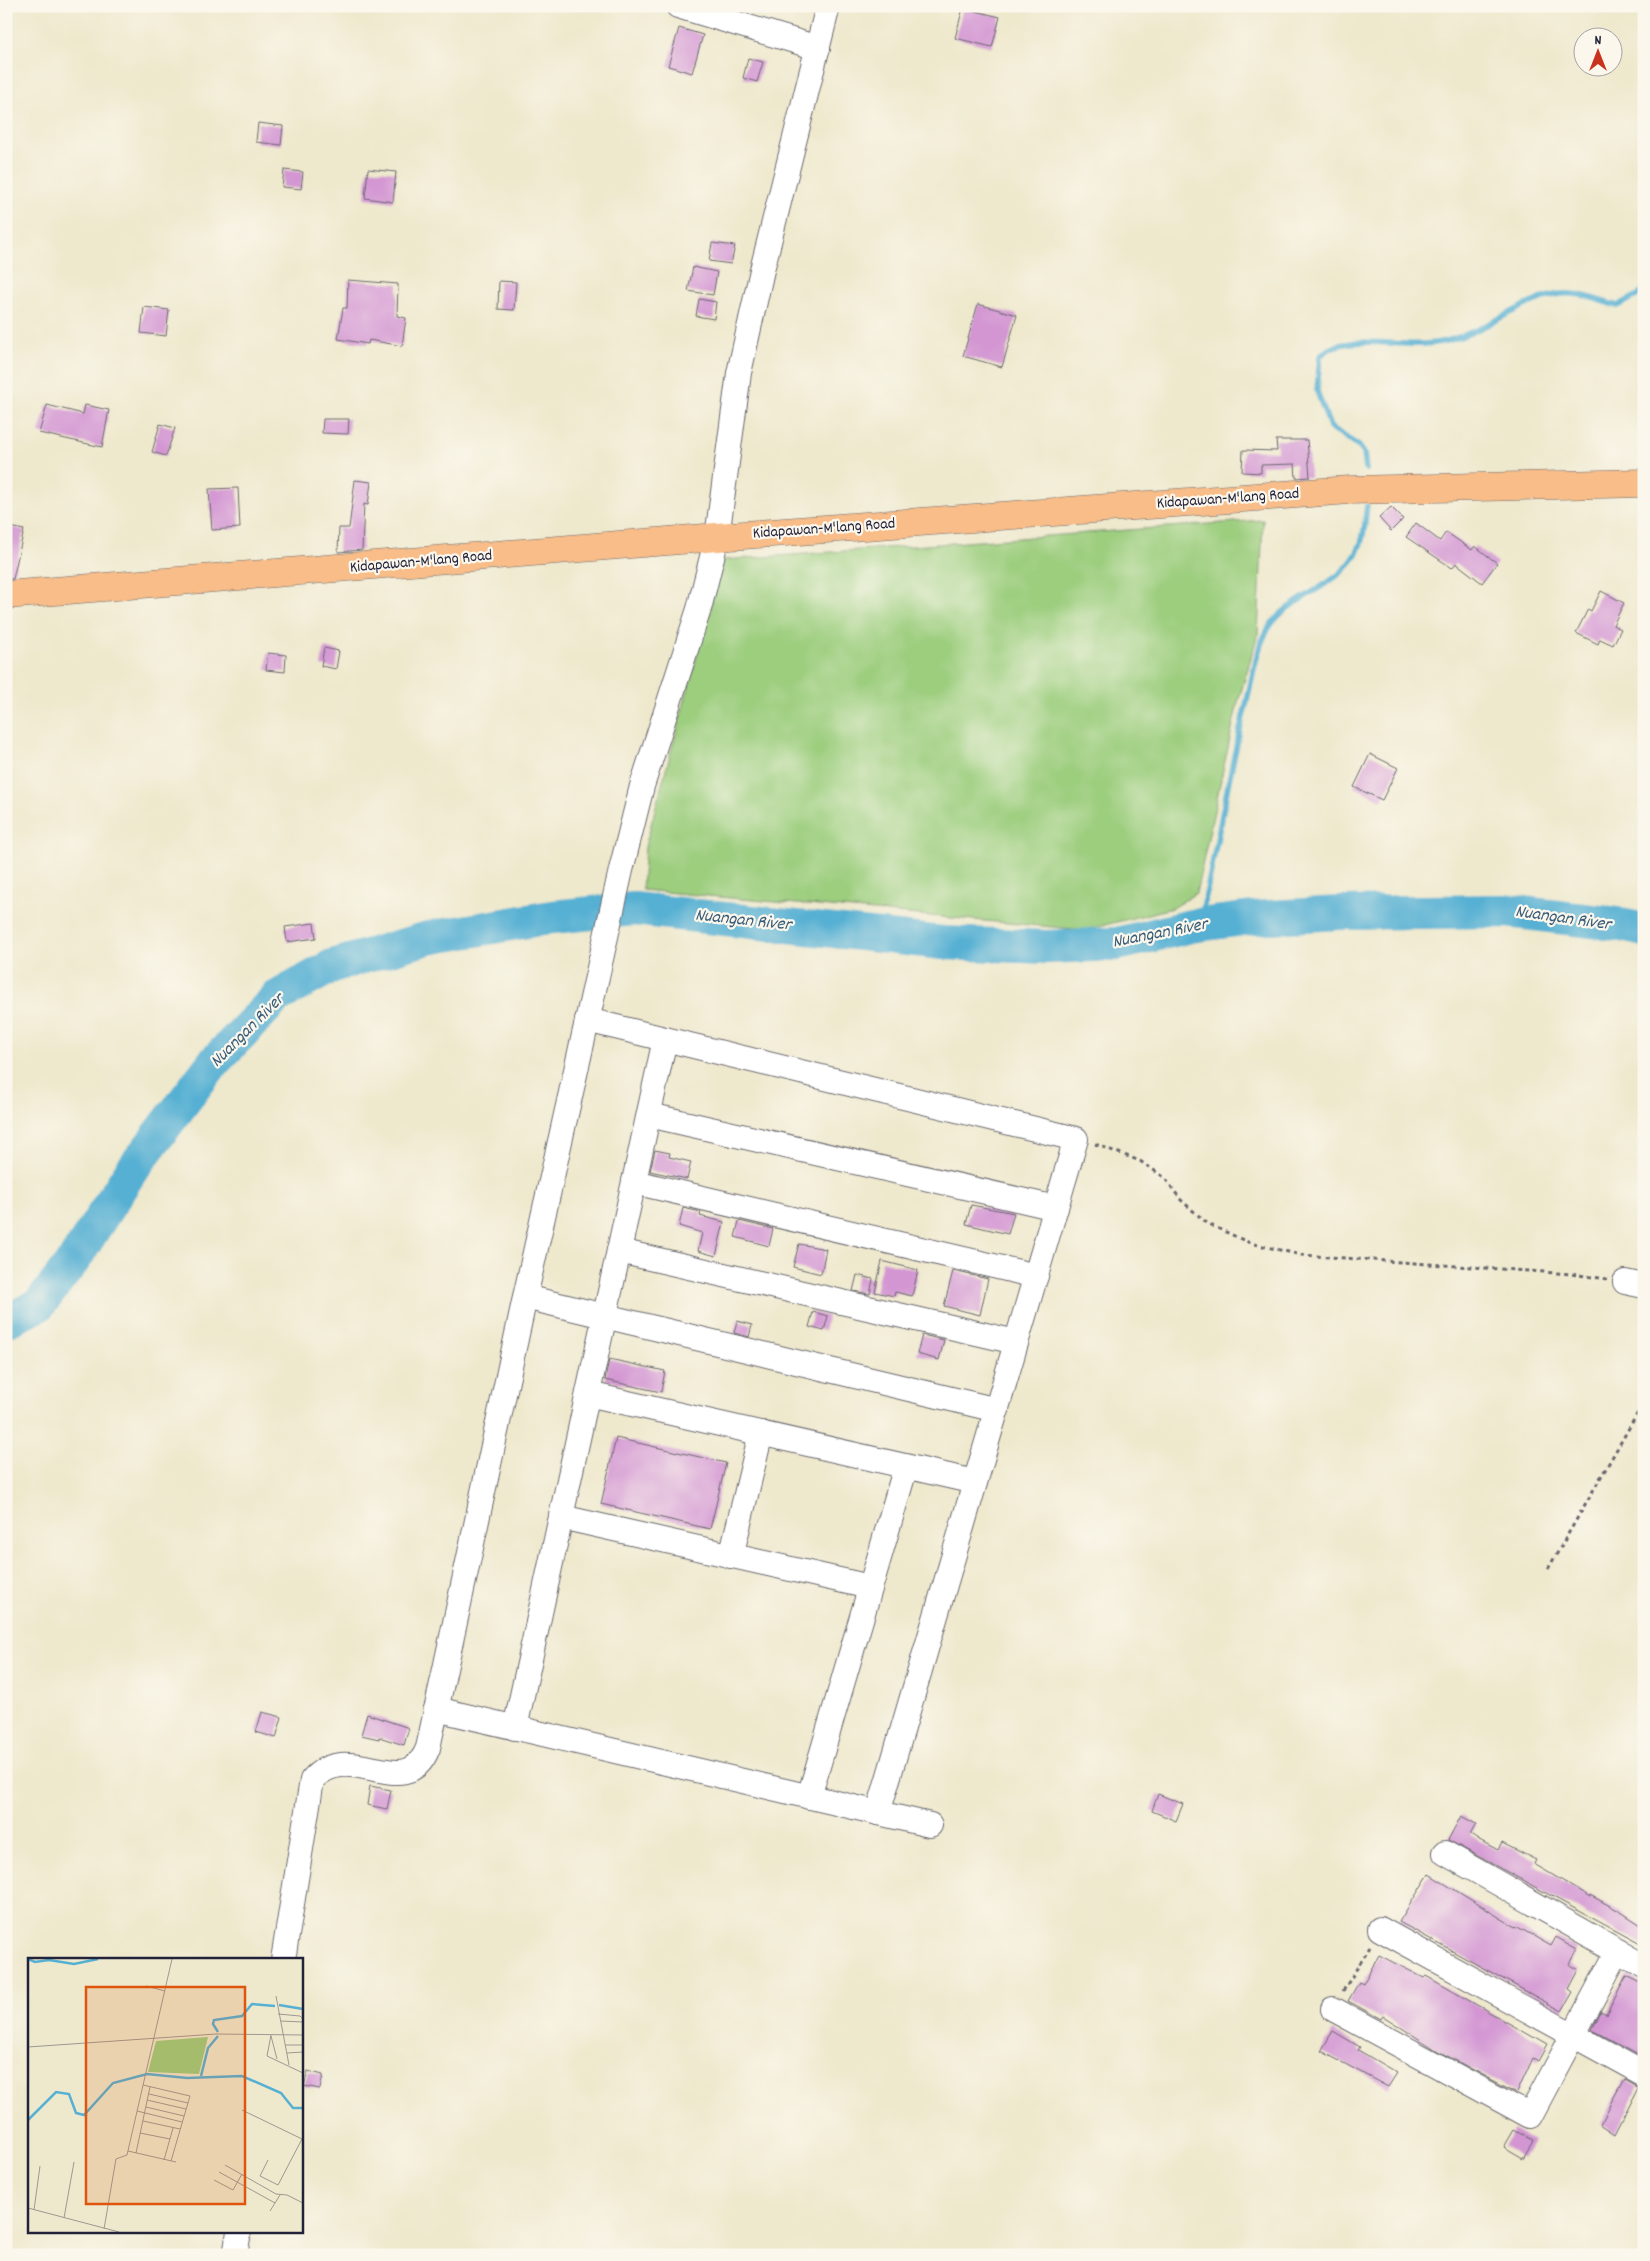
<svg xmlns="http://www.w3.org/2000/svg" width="1650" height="2261" font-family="Dekko,sans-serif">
<rect width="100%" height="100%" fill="#fbf7ec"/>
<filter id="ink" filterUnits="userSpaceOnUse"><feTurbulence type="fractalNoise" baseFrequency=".02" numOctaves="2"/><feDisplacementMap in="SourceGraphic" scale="10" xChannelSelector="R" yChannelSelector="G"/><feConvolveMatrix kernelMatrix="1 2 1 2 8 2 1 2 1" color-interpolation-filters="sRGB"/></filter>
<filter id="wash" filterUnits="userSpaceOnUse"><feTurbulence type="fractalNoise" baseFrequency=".0096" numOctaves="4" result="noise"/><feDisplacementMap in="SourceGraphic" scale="20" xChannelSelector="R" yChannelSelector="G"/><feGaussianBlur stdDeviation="1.12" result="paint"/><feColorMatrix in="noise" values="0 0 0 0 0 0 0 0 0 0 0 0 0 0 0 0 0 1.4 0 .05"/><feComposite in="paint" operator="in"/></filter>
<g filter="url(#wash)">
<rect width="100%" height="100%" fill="#eee8cc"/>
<path fill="#9cce7e" stroke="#5f785c" d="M1263 520 1258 634 1238 702 1196 893 1172 908 1085 930 642 890 645 847 723 560Z"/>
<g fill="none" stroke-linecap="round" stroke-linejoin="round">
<g stroke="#56b0d3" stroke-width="5.5">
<path d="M1366 469 1364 453 1359 446 1330 427 1317 391 1320 356C1325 352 1330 348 1336 346 1370 336 1411 350 1446 341 1484 332 1520 302 1555 295 1577 290 1598 301 1618 306L1638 295 1644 289"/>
<path d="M1191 926 1203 909C1218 840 1229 771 1247 701 1252 680 1255 655 1265 635 1284 593 1346 590 1361 543 1365 532 1365 518 1367 506"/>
</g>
<path stroke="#56b0d3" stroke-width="34" d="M6 1321 39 1305 74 1260 131 1171 213 1063 277 997 332 966 428 938 552 917 634 909 943 943 1047 947 1117 944 1191 926 1252 918 1340 913 1507 911 1617 924 1644 930"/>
</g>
<g id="blocks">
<g fill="#d396d3">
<path d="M963 8 1000 17 992 47 955 38Z"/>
<path d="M679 28 703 35 692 73 668 66Z"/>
<path d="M748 58 763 62 757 82 743 78Z"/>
<path d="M258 123 283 126 281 145 256 142Z"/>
<path d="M368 169 396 172 393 202 365 198Z"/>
<path d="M284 170 303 172 301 189 282 187Z"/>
<path d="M712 243 735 246 731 264 709 261Z"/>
<path d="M693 267 717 272 713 295 688 291Z"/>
<path d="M348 280 398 284 397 316 406 318 402 346 369 340 368 344 338 339 343 308H347Z"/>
<path d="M499 281 516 282 514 310 498 309Z"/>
<path d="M699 299 716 302 714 319 696 316Z"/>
<path d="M978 304 1017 315 1002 367 963 356Z"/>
<path d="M144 307 169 310 166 336 141 333Z"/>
<path d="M47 405 83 414 85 405 109 410 102 447 39 433Z"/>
<path d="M323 419H349L348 434 322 433Z"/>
<path d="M160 424 175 428 166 456 152 452Z"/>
<path d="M1276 440H1307L1310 477 1296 478 1295 464 1261 465V473L1242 472 1243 450 1277 451Z"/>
<path d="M355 480 371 482 368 505 364 504 362 550 338 552 339 528H349Z"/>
<path d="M238 488 240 528 212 530 209 489Z"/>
<path d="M1391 507 1403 519 1391 531 1379 518Z"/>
<path d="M1416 523 1440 541 1446 532 1472 550 1475 546 1497 563 1482 583 1456 563 1452 568 1406 537Z"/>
<path d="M6 526 24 530 13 579H6Z"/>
<path d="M1601 591 1624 603 1613 625 1621 629 1613 645 1600 639 1598 644 1576 633 1588 609 1591 611Z"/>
<path d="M324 648 339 651 336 669 321 666Z"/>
<path d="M268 653 286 655 285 672 266 670Z"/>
<path d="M1370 754 1398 768 1382 800 1354 787Z"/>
<path d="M314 923 316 938 287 942 285 927Z"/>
<path d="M655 1150 670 1153 669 1157 691 1162 687 1179 650 1171Z"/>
<path d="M971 1205 1014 1213 1008 1234 966 1224Z"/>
<path d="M683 1208 701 1212 700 1216 724 1222 716 1256 698 1251 702 1233 679 1226Z"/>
<path d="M739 1221 773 1229 769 1246 735 1237Z"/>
<path d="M799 1244 826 1249 821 1274 793 1267Z"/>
<path d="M882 1261 918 1270 912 1296 895 1292 894 1296 875 1292Z"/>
<path d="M953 1271 988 1279 980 1315 944 1306Z"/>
<path d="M857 1275 873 1279 870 1294 853 1291Z"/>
<path d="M813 1312 828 1316 824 1331 809 1327Z"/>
<path d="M737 1321 752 1325 749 1337 734 1333Z"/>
<path d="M922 1335 944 1340 939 1360 917 1354Z"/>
<path d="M609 1359 665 1371 661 1392 605 1380Z"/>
<path d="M616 1438 726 1463 710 1529 601 1504Z"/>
<path d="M262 1712 282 1717 276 1738 256 1732Z"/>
<path d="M367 1714 409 1728 404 1745 379 1737V1739L361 1735Z"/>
<path d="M370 1786 391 1790 387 1809 367 1805Z"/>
<path d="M1158 1794 1183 1804 1176 1821 1152 1811Z"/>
<path d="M1461 1816 1476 1824 1470 1835 1498 1850 1502 1843 1536 1860 1534 1864 1590 1897V1895L1621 1912 1644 1927V1946L1448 1840Z"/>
<path d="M1429 1874 1515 1927 1516 1926 1551 1946 1556 1937 1577 1949 1569 1964 1579 1970 1569 1989 1573 1992 1562 2011 1399 1922Z"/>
<path d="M1379 1955 1424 1978 1426 1976 1547 2045 1538 2061 1533 2058 1517 2093 1438 2051 1383 2016 1381 2019 1348 2001 1359 1982 1363 1984Z"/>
<path d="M1626 1976 1644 1985V2058L1592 2030 1601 2011 1606 2014Z"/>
<path d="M1333 2031 1360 2047 1358 2050 1397 2073 1388 2087 1321 2051Z"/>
<path d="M308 2071 323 2075 320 2089 304 2086Z"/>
<path d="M1625 2079 1639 2087 1615 2134 1600 2124Z"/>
<path d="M1514 2130 1533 2141 1523 2158 1504 2147Z"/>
</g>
</g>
</g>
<g filter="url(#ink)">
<use href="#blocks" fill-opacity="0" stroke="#69676e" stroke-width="1"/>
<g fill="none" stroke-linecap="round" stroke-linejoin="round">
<defs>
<g id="minor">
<path d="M678 6 818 48"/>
<path d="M587 1020 1076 1139 878 1813"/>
<path d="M649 1115 1056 1208"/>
<path d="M634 1182 1036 1276"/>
<path d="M619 1251 1016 1342"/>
<path d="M1625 1282 1644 1286"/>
<path d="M525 1297 997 1410"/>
<path d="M588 1394 975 1482"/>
<path d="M561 1517 870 1587"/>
<path d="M731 1556 761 1433"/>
<path d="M436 1709 930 1825"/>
<path d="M515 1728 665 1039"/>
<path d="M809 1797 906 1466"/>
<path d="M1445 1853 1644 1966"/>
<path d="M1380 1929 1644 2074"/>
<path d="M283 1960 312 1780C349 1737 406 1805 428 1748L525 1297 621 870 642 786 699 609 717 537 739 373 762 270 828 6"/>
<path d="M1333 2009 1530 2116 1618 1951"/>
<path d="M235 2255 239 2232"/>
</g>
<path id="major" d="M6 595 717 537 1350 490 1644 483"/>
</defs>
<use href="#minor" stroke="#69676e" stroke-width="26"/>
<use href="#major" stroke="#69676e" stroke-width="29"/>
<g stroke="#69676e" stroke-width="3" stroke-dasharray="4 4" stroke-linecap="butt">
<path d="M1095 1144 1140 1161 1164 1177 1181 1200 1208 1224 1250 1243 1301 1255 1571 1274 1607 1279"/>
<path d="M1548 1569 1644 1402"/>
<path d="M1343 1991 1370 1947"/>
</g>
<use href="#minor" stroke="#fff" stroke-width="24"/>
<use href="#major" stroke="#f8bd88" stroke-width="28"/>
</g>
</g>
<g text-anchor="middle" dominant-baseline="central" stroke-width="4.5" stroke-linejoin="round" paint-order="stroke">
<g font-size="16" fill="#22223b" stroke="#fbf7ec">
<text transform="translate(1228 499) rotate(-4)">Kidapawan-M'lang Road</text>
<text transform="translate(824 529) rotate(-4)">Kidapawan-M'lang Road</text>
<text transform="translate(421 562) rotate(-5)">Kidapawan-M'lang Road</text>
</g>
<g font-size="18" font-style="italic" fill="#375b78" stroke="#fbf7ec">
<text transform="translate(1563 919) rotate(8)">Nuangan River</text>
<text transform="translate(743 921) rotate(6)">Nuangan River</text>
<text transform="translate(1160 934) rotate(-11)">Nuangan River</text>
<text transform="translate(248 1031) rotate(-45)">Nuangan River</text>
</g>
</g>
<g transform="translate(28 1958)">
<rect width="275" height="275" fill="#eee8cc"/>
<path d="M180 79 171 116 120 114 128 83Z" fill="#9cce7e"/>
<path fill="none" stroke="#56b0d3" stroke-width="2.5" d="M0 1 7 4 21 2 46 6 70 1M251 47 275 51M190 74 185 66 186 62 214 58 224 46 247 48M173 118 180 90 190 78M0 162 28 134 41 136 48 155 56 157 85 125 119 116 159 120 214 118 253 135 265 150H275"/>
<path fill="none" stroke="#9c9992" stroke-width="1" d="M118 28 137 33M248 38 261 107M250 56 272 58 275 61M252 63 275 64M243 77 239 98 275 115M243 78 249 101M257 87H275M0 89 188 76 275 77M259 95 275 94M115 127 162 138 143 203M121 136 160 145M119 142 158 151M118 149 156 158M214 152 274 181M109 153 154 164M115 163 152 171M112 175 142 181M100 193 148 204M108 195 122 129M136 202 145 170M240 202 232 218 250 227 274 181M197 207 248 236 259 237 275 245M191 214 247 245M186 222 205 232 214 216M0 250 91 274M6 252 12 208M242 253 252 237M36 260 46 204M76 271 88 201 99 197 144 1"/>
<path fill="#de560e" fill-opacity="0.15" stroke="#de560e" stroke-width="2.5" d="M58 29H217V246H58Z"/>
<rect width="275" height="275" fill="none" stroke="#22223b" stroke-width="2.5"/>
</g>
<rect width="1650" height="2261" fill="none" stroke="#fbf7ec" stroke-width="25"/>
<g transform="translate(1598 52)"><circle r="24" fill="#fbf7ec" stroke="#a4a2a5"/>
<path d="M0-4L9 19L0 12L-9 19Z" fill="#c8321e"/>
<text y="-8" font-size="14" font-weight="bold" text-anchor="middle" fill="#22223b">N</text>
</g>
</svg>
